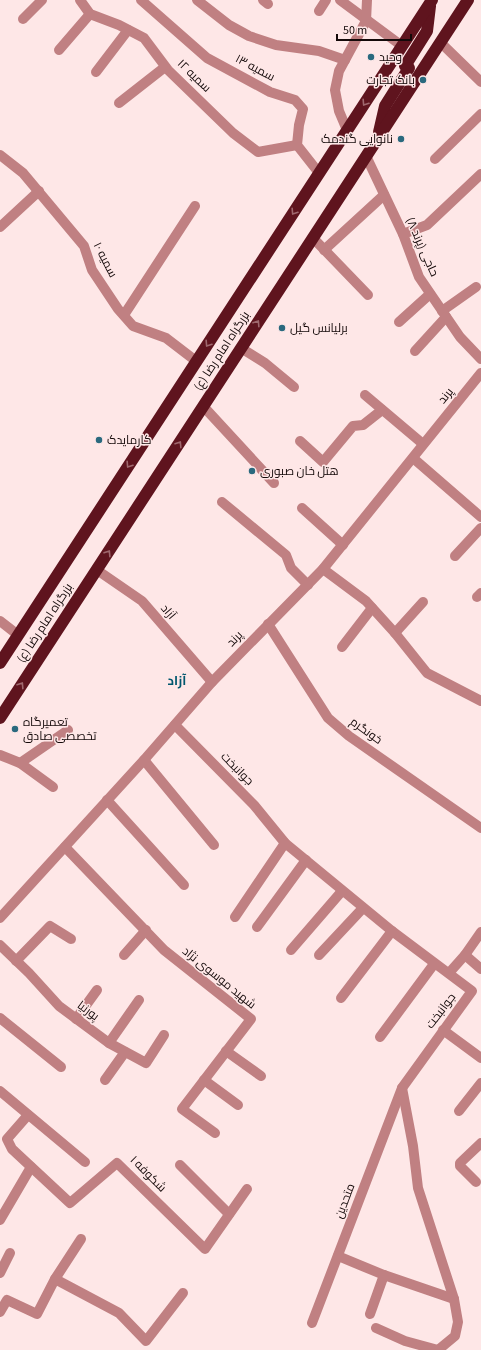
<svg xmlns="http://www.w3.org/2000/svg" width="481" height="1350" font-family="'Source Sans 3',Cairo,sans-serif">
<rect width="100%" height="100%" fill="#fee7e7"/>
<g fill="none" stroke-linecap="round" stroke-linejoin="round">
<g stroke="#c08082" stroke-width="10">
<path d="M80 0 90 14 119 25 144 38 168 70 233 133 258 152 297 145"/>
<path d="M141 0 207 58 270 92 295 100 303 109 299 125 297 145 319 173"/>
<path d="M197 0 229 25 249 36 276 45 319 51 345 60"/>
<path d="M263 0 268 4"/>
<path d="M340 0 402 46"/>
<path d="M319 11 326 0"/>
<path d="M23 19 42 0"/>
<path d="M440 42 481 82"/>
<path d="M59 50 90 14"/>
<path d="M96 72 128 30"/>
<path d="M119 103 165 67"/>
<path d="M347 130 339 111 335 90 339 71 366 21 367 0"/>
<path d="M0 155 23 173 84 246 92 270 118 309 133 326 166 338 196 361"/>
<path d="M366 156 403 234 419 277 460 337 481 359"/>
<path d="M435 159 481 114"/>
<path d="M0 227 39 191"/>
<path d="M403 234 427 225 481 174"/>
<path d="M313 238 368 295"/>
<path d="M324 250 384 195"/>
<path d="M442 311 476 287"/>
<path d="M124 315 195 206"/>
<path d="M399 322 430 294"/>
<path d="M241 348 265 363 294 387"/>
<path d="M415 351 446 317"/>
<path d="M365 395 423 444"/>
<path d="M203 406 274 483"/>
<path d="M300 441 323 462 353 426 363 425 382 410"/>
<path d="M413 458 481 517"/>
<path d="M222 502 286 555 291 568 308 585"/>
<path d="M302 508 343 545"/>
<path d="M455 556 481 528"/>
<path d="M323 569 366 601 395 633 427 673 481 701"/>
<path d="M97 570 142 601 212 682"/>
<path d="M477 597 481 593"/>
<path d="M0 621 18 635"/>
<path d="M268 624 328 718 349 736 481 828"/>
<path d="M395 633 423 602"/>
<path d="M342 647 372 608"/>
<path d="M175 725 254 805 285 843 392 931 472 991 402 1088 312 1323"/>
<path d="M0 755 20 763 53 787"/>
<path d="M144 760 214 845"/>
<path d="M20 763 68 730"/>
<path d="M107 800 184 885"/>
<path d="M65 847 164 950 251 1019 182 1109 215 1133"/>
<path d="M235 917 285 843"/>
<path d="M0 918 144 760 212 682 323 569 481 373"/>
<path d="M257 927 306 860"/>
<path d="M0 945 29 973 59 1006 109 1043 146 1063 164 1035"/>
<path d="M291 950 342 891"/>
<path d="M124 955 146 930"/>
<path d="M319 955 363 908"/>
<path d="M465 955 481 969"/>
<path d="M16 961 50 926 71 939"/>
<path d="M449 973 465 955 481 932"/>
<path d="M341 998 392 931"/>
<path d="M0 1018 61 1067"/>
<path d="M76 1019 97 990"/>
<path d="M443 1030 481 1058"/>
<path d="M380 1037 434 964"/>
<path d="M109 1043 139 1000"/>
<path d="M226 1051 261 1076"/>
<path d="M105 1080 125 1052"/>
<path d="M204 1080 238 1105"/>
<path d="M402 1088 413 1146 418 1188 454 1299 458 1322 455 1336 438 1350"/>
<path d="M0 1091 85 1162"/>
<path d="M459 1111 481 1083"/>
<path d="M28 1115 7 1139 12 1149 70 1203 117 1163 205 1249 247 1189"/>
<path d="M180 1165 229 1214"/>
<path d="M476 1182 460 1166V1163L481 1143"/>
<path d="M0 1220 31 1167"/>
<path d="M338 1256 384 1275 454 1299"/>
<path d="M0 1273 10 1253"/>
<path d="M55 1279 119 1313 146 1341 183 1293"/>
<path d="M0 1312 7 1300 37 1314 55 1279 81 1239"/>
<path d="M370 1314 384 1275"/>
<path d="M376 1328 405 1341 438 1350"/>
</g>
<g stroke="#5f141e" stroke-width="12">
<path d="M405 66 427 31 430 6"/>
<path d="M379 132 385 106 409 68"/>
<path d="M0 663 432 0"/>
<path d="M0 718 468 0"/>
</g>
</g>
<defs><path id="oneway-chevron" d="M-2-3.5L2.5 0L-2 3.5" fill="none" stroke-width="1.6" stroke-linecap="round" stroke-linejoin="round"/></defs>
<g stroke="#9f686e">
<use href="#oneway-chevron" transform="translate(365 103) rotate(123)"/>
<use href="#oneway-chevron" transform="translate(294 212) rotate(123)"/>
<use href="#oneway-chevron" transform="translate(257 323) rotate(-57)"/>
<use href="#oneway-chevron" transform="translate(208 344) rotate(123)"/>
<use href="#oneway-chevron" transform="translate(179 444) rotate(-57)"/>
<use href="#oneway-chevron" transform="translate(129 465) rotate(123)"/>
<use href="#oneway-chevron" transform="translate(108 553) rotate(-57)"/>
<use href="#oneway-chevron" transform="translate(21 685) rotate(-57)"/>
</g>
<g fill="#2a697e" stroke="#fee7e7" stroke-width="1.5">
<circle cx="371" cy="57" r="4"/>
<circle cx="423" cy="80" r="4"/>
<circle cx="401" cy="139" r="4"/>
<circle cx="282" cy="328" r="4"/>
<circle cx="99" cy="440" r="4"/>
<circle cx="252" cy="471" r="4"/>
<circle cx="15" cy="729" r="4"/>
</g>
<g text-anchor="middle" dominant-baseline="central" stroke-width="3" stroke-linejoin="round" paint-order="stroke">
<g font-size="12" fill="#140909" stroke="#fee7e7" text-anchor="start">
<text x="379" y="57">وحید</text>
<text x="415" y="80" text-anchor="end">بانک تجارت</text>
<text x="393" y="139" text-anchor="end">نانوایی گندمک</text>
<text x="290" y="328">برلیانس گیل</text>
<text x="107" y="440">کارمایدک</text>
<text x="260" y="471">هتل خان صبوری</text>
<text x="23" y="722">تعمیرگاه<tspan x="23" dy="14">تخصصی صادق</tspan></text>
</g>
<g font-size="12" fill="#140909" stroke="#fee7e7">
<text transform="translate(255 68) rotate(28)">سمیه ۱۳</text>
<text transform="translate(194 76) rotate(44)">سمیه ۱۲</text>
<text transform="translate(422 247) rotate(66)">حاجی (پرند ۸)</text>
<text transform="translate(105 260) rotate(63)">سمیه ۱۰</text>
<text transform="translate(222 351) rotate(-57)">بزرگراه امام رضا (ع)</text>
<text transform="translate(446 396) rotate(-51)">پرند</text>
<text transform="translate(168 612) rotate(49)">آزاد</text>
<text transform="translate(45 623) rotate(-57)">بزرگراه امام رضا (ع)</text>
<text transform="translate(235 639) rotate(-46)">پرند</text>
<text transform="translate(366 731) rotate(36)">خونگرم</text>
<text transform="translate(237 769) rotate(45)">جوانبخت</text>
<text transform="translate(219 978) rotate(39)">شهید موسوی نژاد</text>
<text transform="translate(88 1011) rotate(37)">پورنیا</text>
<text transform="translate(441 1011) rotate(-53)">جوانبخت</text>
<text transform="translate(148 1174) rotate(45)">شکوفه ۱</text>
<text transform="translate(345 1201) rotate(-69)">متحدین</text>
</g>
<g font-size="13" font-weight="bold" fill="#00576e" stroke="#fee7e7">
<text x="177" y="681">آزاد</text>
</g>
</g>
<path d="M337 34v6h74v-6" fill="none" stroke="#140909" stroke-width="2"/>
<text x="343" y="34" font-size="12" fill="#140909" stroke="#fee7e7" stroke-width="3" paint-order="stroke">50 m</text>
</svg>
